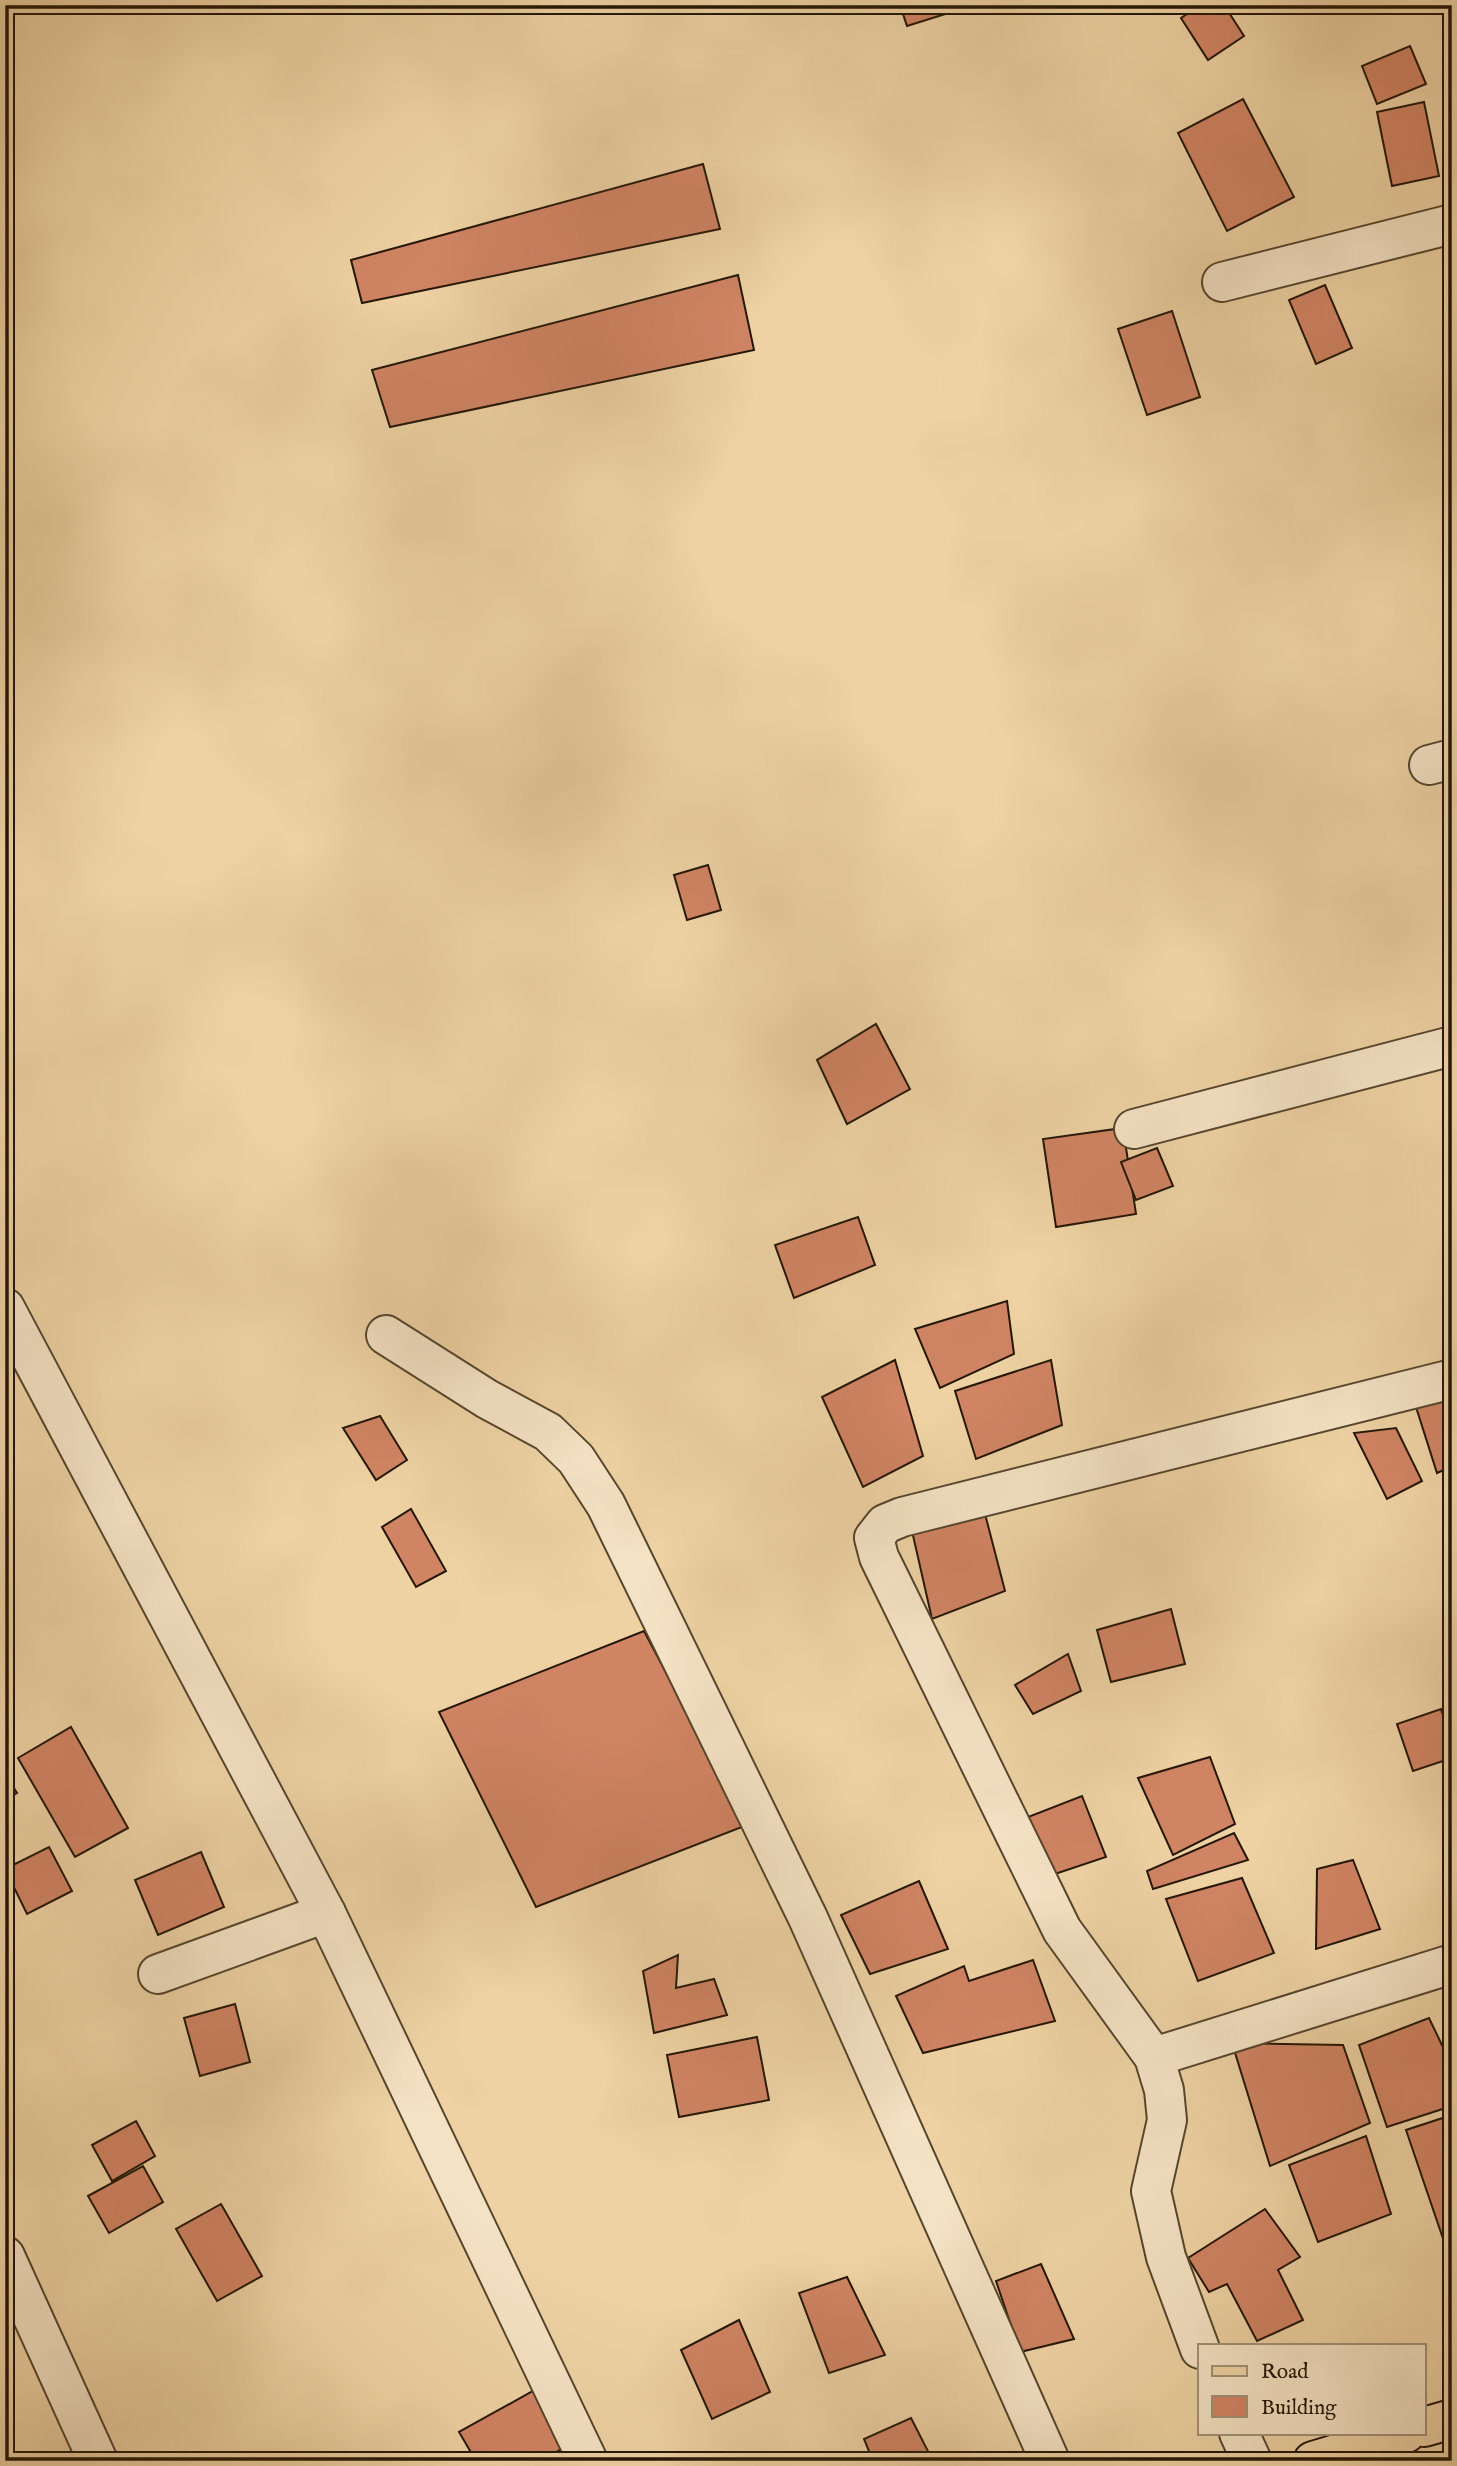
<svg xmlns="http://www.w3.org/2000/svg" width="1457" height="2466" font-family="'IM FELL English',serif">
<rect width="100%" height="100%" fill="#eed2a4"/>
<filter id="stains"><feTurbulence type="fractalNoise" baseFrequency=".00286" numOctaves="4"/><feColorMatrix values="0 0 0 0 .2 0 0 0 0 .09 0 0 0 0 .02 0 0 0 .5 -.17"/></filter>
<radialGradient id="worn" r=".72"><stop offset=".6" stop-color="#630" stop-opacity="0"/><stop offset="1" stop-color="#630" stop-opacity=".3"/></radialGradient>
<g fill="#d08464" stroke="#241705" stroke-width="2">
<path d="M900 5H956L958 10 907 26Z"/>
<path d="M1201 5H1224L1244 36 1208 60 1181 18Z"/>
<path d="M1274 5H1312L1275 12Z"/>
<path d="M1410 46 1426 84 1377 104 1362 66Z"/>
<path d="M1243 99 1294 197 1227 231 1178 133Z"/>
<path d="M1424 102 1439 176 1392 186 1377 112Z"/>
<path d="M703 164 720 229 362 303 351 260Z"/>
<path d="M738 275 754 350 390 427 372 370Z"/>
<path d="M1325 285 1352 348 1316 364 1289 300Z"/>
<path d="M1172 311 1200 397 1147 415 1118 329Z"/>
<path d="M708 865 721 910 687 920 674 875Z"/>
<path d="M876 1024 910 1089 847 1124 817 1060Z"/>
<path d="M1123 1128 1136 1214 1056 1227 1043 1139Z"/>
<path d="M1157 1148 1173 1186 1136 1200 1121 1162Z"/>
<path d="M858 1217 875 1265 794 1298 775 1245Z"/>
<path d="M1007 1301 1014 1354 940 1388 915 1329Z"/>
<path d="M895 1360 923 1456 863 1487 822 1397Z"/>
<path d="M1051 1360 1062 1425 976 1459 955 1391Z"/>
<path d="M1452 1399V1466L1437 1473 1416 1407Z"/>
<path d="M380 1416 407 1460 376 1480 343 1428Z"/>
<path d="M1396 1428 1422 1481 1387 1499 1354 1433Z"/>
<path d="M411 1509 446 1571 416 1587 382 1527Z"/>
<path d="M984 1510 1005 1591 932 1619 912 1531Z"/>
<path d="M1171 1609 1185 1664 1111 1682 1097 1630Z"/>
<path d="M644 1631 747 1825 536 1907 439 1712Z"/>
<path d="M1068 1654 1081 1691 1033 1714 1015 1685Z"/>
<path d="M1441 1709 1452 1743V1758L1413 1771 1397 1724Z"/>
<path d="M71 1727 128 1828 75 1857 18 1758Z"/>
<path d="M1210 1757 1235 1824 1173 1855 1138 1778Z"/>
<path d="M5 1774 17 1793 5 1800Z"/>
<path d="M1082 1796 1106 1857 1049 1876 1028 1817Z"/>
<path d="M1234 1833 1248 1860 1153 1889 1147 1871Z"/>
<path d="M49 1847 72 1891 27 1914 5 1869Z"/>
<path d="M201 1852 224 1907 158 1935 135 1880Z"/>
<path d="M1353 1860 1380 1929 1316 1949 1317 1869Z"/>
<path d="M1242 1878 1274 1953 1198 1981 1166 1899Z"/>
<path d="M919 1881 948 1949 870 1974 841 1915Z"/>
<path d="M678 1955 676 1988 714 1979 727 2015 654 2033 643 1971Z"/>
<path d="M1033 1960 1055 2021 923 2053 896 1996 964 1966 969 1981Z"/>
<path d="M235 2004 250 2062 200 2076 184 2018Z"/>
<path d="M1429 2018 1452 2066V2106L1387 2127 1359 2045Z"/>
<path d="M757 2037 769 2100 679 2117 667 2055Z"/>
<path d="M1232 2043 1343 2045 1370 2123 1270 2166Z"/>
<path d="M1452 2115V2265L1406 2130Z"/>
<path d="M136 2121 155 2156 112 2181 92 2145Z"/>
<path d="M1366 2136 1391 2214 1318 2242 1289 2165Z"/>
<path d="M143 2166 163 2202 109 2233 88 2196Z"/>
<path d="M221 2204 262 2276 217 2301 176 2229Z"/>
<path d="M1265 2209 1300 2257 1278 2270 1303 2320 1257 2341 1227 2284 1209 2292 1188 2258Z"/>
<path d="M1041 2264 1074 2339 1020 2352 996 2281Z"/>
<path d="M847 2277 885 2355 829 2373 799 2293Z"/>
<path d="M739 2320 770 2392 712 2419 681 2350Z"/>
<path d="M540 2387 563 2448 541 2461H476L459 2432Z"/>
<path d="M911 2418 933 2461H873L864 2439Z"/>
<path d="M324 2454 327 2461H307Z"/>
</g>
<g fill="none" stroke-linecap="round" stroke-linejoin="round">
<defs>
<g id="minor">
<path d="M1222 282 1452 224"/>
<path d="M1429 765 1452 759"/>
<path d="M1134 1129 1452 1046"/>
<path d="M5 1308 326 1913 588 2461"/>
<path d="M386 1335 487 1399 548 1432 576 1459 606 1505 808 1918 1050 2461"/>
<path d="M158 1974 326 1913"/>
<path d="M1154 2057 1452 1964"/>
<path d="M5 2256 98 2461"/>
<path d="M1200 2349 1166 2257 1151 2191 1167 2120 1164 2090 1154 2057 1062 1930 879 1557 874 1538 885 1524 902 1517 1452 1379"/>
<path d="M1239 2433 1252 2461"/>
</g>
<g id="major">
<path d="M1424 2427 1452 2419"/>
<path d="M1313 2461 1406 2433"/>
</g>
</defs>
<use href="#minor" stroke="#56462d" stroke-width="42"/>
<use href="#major" stroke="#241705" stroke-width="42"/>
<use href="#minor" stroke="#f4e2c4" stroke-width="38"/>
<use href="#major" stroke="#eed2a4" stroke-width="38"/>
</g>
<rect width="1457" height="2466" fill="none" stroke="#eed2a4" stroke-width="28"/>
<rect x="7" y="7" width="1443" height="2452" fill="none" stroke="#241705" stroke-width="3.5"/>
<rect x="14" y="14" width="1429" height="2438" fill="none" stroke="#241705" stroke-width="2"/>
<rect x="1198" y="2344" width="228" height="91" fill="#f4e2c4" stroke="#a19178" stroke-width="2"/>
<rect x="1212" y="2366" width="35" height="10" fill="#eed2a4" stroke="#a19178" stroke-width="2"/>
<text x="1261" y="2378" font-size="21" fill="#241705">Road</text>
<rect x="1212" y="2396" width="35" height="21" fill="#d08464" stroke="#a19178" stroke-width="2"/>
<text x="1261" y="2414" font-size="21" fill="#241705">Building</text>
<rect width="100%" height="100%" filter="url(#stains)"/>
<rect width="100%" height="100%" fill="url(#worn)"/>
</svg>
